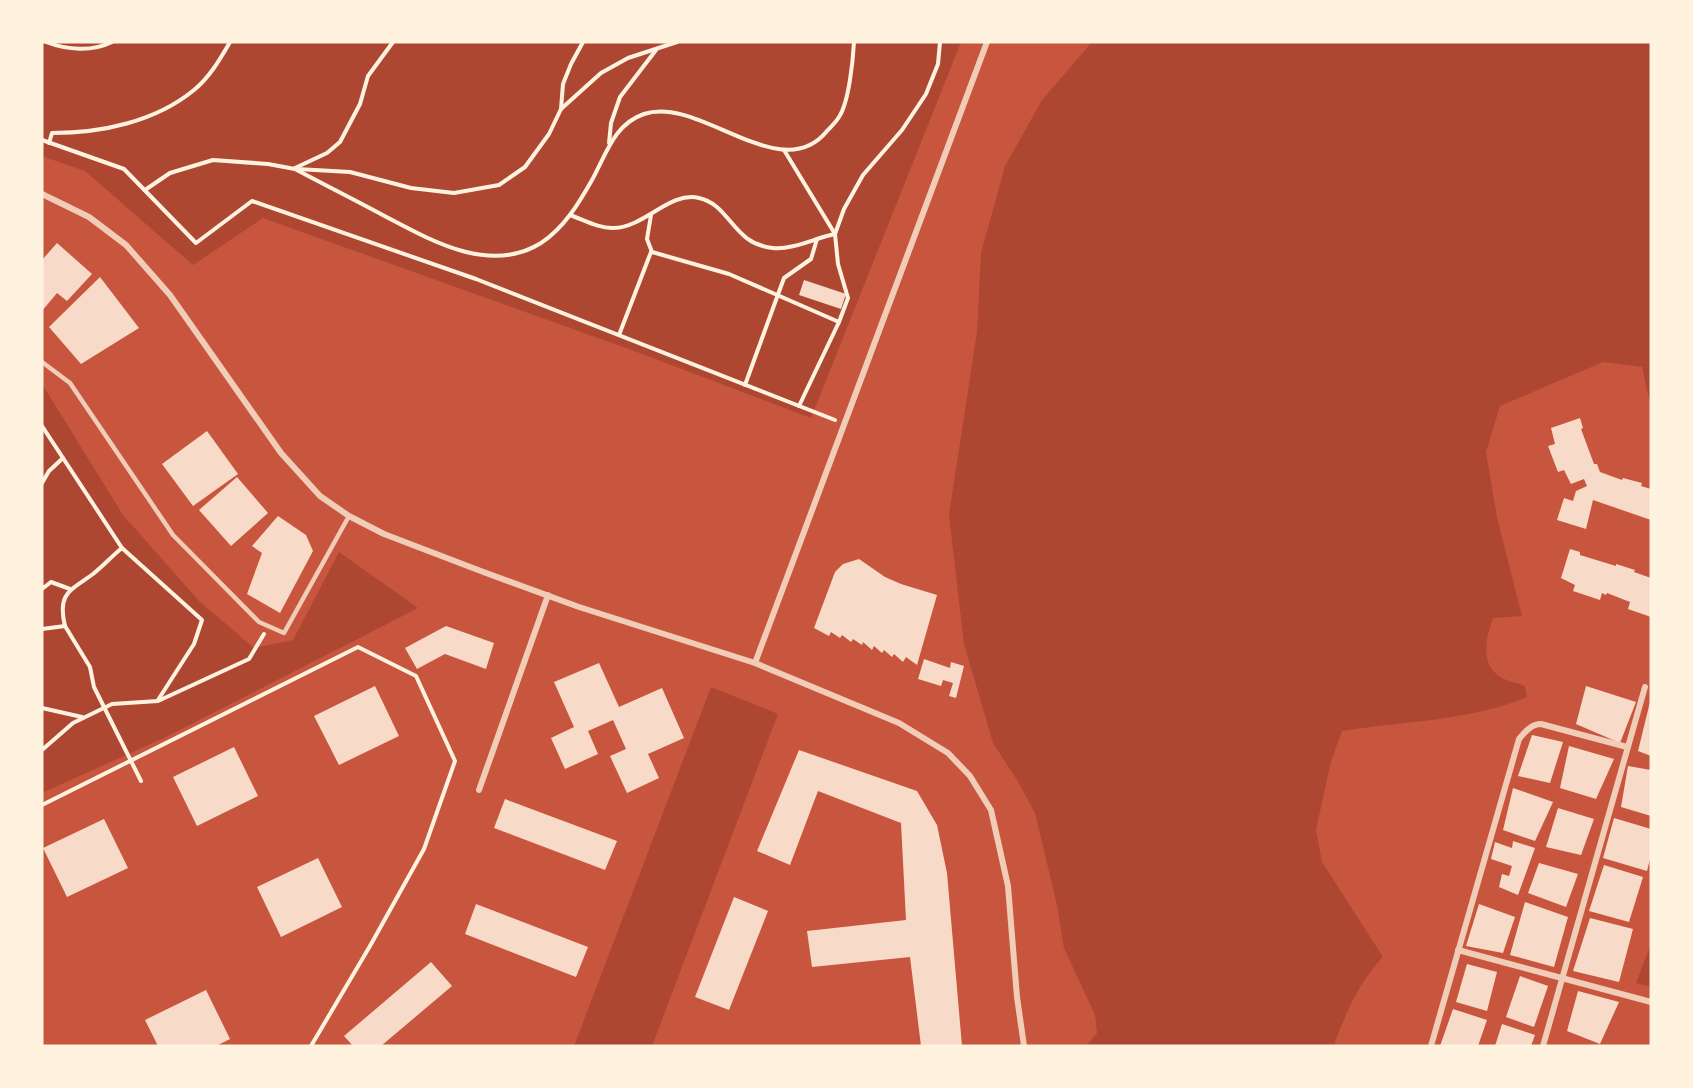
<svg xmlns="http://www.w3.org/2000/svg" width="1693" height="1088" font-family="Cabin,sans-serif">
<rect width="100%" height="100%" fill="#c8553d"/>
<g fill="#ae4732">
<path d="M42 42H961L811 418 637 352 263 218 193 265 85 171 42 156Z"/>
<path d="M1092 42H1651V408L1642 367 1603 362 1500 406 1486 452 1497 517 1522 616 1493 618C1486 638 1479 665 1502 678 1509 682 1518 683 1525 686L1527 697C1470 721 1403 721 1342 731L1331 761 1316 830 1322 862 1383 957C1359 982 1347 1011 1335 1042V1046H1086L1097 1033 1095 1015 1064 948 1057 905 1035 813 1017 780 993 743 964 644 949 515 977 332 981 253 1005 166 1042 100Z"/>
<path d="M42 384 123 515 199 601 254 648 293 640 339 552 418 608 166 737 42 793Z"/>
<path d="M711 687 778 714 652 1046H574Z"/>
<path d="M1651 944V987L1636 983Z"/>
</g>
<g fill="#f7dbc8">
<path d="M57 243 92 274 67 301 57 293 42 311V260Z"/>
<path d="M100 277 139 328 81 364 49 327Z"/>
<path d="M804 280 846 294 841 309 799 295Z"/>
<path d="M1580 418 1583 428 1581 429 1594 464H1597L1600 472 1622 480 1623 478 1642 483 1641 486 1651 489V520L1593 500 1586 529 1557 520 1564 498 1573 501 1576 491 1587 486 1584 479 1571 484 1564 470 1558 472 1548 446 1555 444 1551 428Z"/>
<path d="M207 431 238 474 193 506 162 464Z"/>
<path d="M237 477 268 513 231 546 199 510Z"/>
<path d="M278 516 306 535 313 551 280 613 247 594 262 553 252 546Z"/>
<path d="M1570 549 1580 552V555L1616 566V564L1635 570 1634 572 1651 578V617L1628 609 1630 602 1607 593 1606 595 1602 593 1600 600 1573 591 1575 585 1561 578Z"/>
<path d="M859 559 885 577 901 584 937 595 917 665 906 657 903 662 894 654 892 657 884 650 882 653 874 646 872 650 863 642 862 645 853 639 851 642 842 635 840 638 831 632 829 636 814 628 835 572 843 564Z"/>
<path d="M446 626 494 643 486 669 445 654 417 669 405 648Z"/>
<path d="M924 659 950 668 951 662 964 666 956 698 949 696 953 683 943 680 941 686 918 679Z"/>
<path d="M599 663 619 707 662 688 684 738 648 754 659 778 627 793 610 756 626 749 613 720 588 731 598 754 565 769 551 738 574 727 554 682Z"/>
<path d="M375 686 399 736 339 765 314 716Z"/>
<path d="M1586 686 1636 702 1620 743 1576 724Z"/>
<path d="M1650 702H1651V756L1638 751Z"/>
<path d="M1532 735 1563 742 1550 783 1518 776Z"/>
<path d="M1569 746 1614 759 1596 799 1560 788Z"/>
<path d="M234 747 258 796 197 826 173 777Z"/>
<path d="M799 750 917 791 937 825 947 873 962 1046H921L910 957 812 967 807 931 906 920 901 823 818 791 790 865 757 851Z"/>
<path d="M1628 766 1651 770V816L1621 807Z"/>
<path d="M1513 788 1553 802 1535 841 1503 830Z"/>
<path d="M505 799 617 841 605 870 494 828Z"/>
<path d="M1558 808 1594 819 1581 855 1546 847Z"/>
<path d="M1614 818 1651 829V855L1647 871 1603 858Z"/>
<path d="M104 819 128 868 67 897 43 848Z"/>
<path d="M1513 841 1535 848 1518 895 1499 887 1502 874 1509 876 1512 866 1491 859 1495 842 1512 848Z"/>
<path d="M318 858 342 907 281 937 257 887Z"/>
<path d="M1539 863 1578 874 1566 907 1528 893Z"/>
<path d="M1604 865 1643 877 1629 922 1589 911Z"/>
<path d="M734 897 768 911 729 1010 695 997Z"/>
<path d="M1525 902 1568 917 1554 967 1510 955Z"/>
<path d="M476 904 588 947 576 977 465 934Z"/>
<path d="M1479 904 1515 917 1503 953 1466 946Z"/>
<path d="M1590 918 1633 929 1619 982 1573 971Z"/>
<path d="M431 962 452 986 381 1046H353L344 1036Z"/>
<path d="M1467 964 1497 972 1487 1011 1456 1002Z"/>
<path d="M1520 976 1548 986 1534 1027 1506 1017Z"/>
<path d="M206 990 230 1039 216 1046H158L145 1020Z"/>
<path d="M1578 991 1619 1002 1600 1044 1567 1031Z"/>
<path d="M1453 1009 1487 1020 1478 1046H1440Z"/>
<path d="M1502 1024 1535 1035 1531 1046H1495Z"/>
</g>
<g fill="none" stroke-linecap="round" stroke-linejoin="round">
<g stroke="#fff3e0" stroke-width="4">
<path d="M46 42C67 50 92 52 112 42"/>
<path d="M561 109 601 73 628 58 677 42"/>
<path d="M42 140 124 169 196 243 252 201 476 279 835 420"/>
<path d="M49 143 52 133C101 133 155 122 194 90 210 77 220 59 230 42"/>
<path d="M609 143 611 123 620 97 656 50"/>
<path d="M295 168 327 153 340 142 360 104 368 76 393 42"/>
<path d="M297 169 350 172 411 188 454 193 499 185 525 167 549 134 561 109 563 84 571 64 583 42"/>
<path d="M145 190 170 173 213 160 268 164 295 169C323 184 351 198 379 213 427 238 488 276 541 243 564 228 579 203 592 180 606 155 614 124 644 114 699 95 781 188 827 131 831 127 836 122 839 117 849 102 853 60 854 42"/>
<path d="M570 215C584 220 600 229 614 228 645 227 670 191 699 198 731 205 732 244 773 248 793 250 815 238 835 234L784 150"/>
<path d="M651 215 647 239 652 252 729 274 839 322"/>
<path d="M619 335 651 252"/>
<path d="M745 385 784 278 811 259 817 239"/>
<path d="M799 406 839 322 848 298 838 264 835 234 844 209 863 175 902 130 926 94 938 64 940 42"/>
<path d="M42 426 122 548C112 556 103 566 93 574 70 591 57 593 65 626"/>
<path d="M42 483 49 471 63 458"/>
<path d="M122 548 202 620 194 644 158 700"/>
<path d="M42 589 51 582 70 589"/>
<path d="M42 629 65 626 90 667 94 687 141 781"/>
<path d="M42 708 82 717"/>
<path d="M42 750 73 723 112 704 158 701 249 659 264 634"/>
<path d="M42 805 358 647 416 676 455 761 424 849 370 946 311 1046"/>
</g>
<path stroke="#f1ccb7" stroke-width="4.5" d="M42 362 70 383 173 535 259 622 284 633 349 516"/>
<g stroke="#f1ccb7" stroke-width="6">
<path d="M42 194 89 217 126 245 170 295 281 453 320 496 349 516 384 534 486 573 579 607 755 663 899 723 948 753 970 776 991 810 1008 886 1017 997 1024 1046"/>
<path d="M755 663 987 42"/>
<path d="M479 790 548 595"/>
<path d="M1458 950 1651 1002"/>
<path d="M1431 1046 1519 739C1525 732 1531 724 1541 724L1627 747"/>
<path d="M1543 1046 1645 687"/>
</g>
</g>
<rect width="1693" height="1088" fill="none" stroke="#fff3e0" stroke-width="87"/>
</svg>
